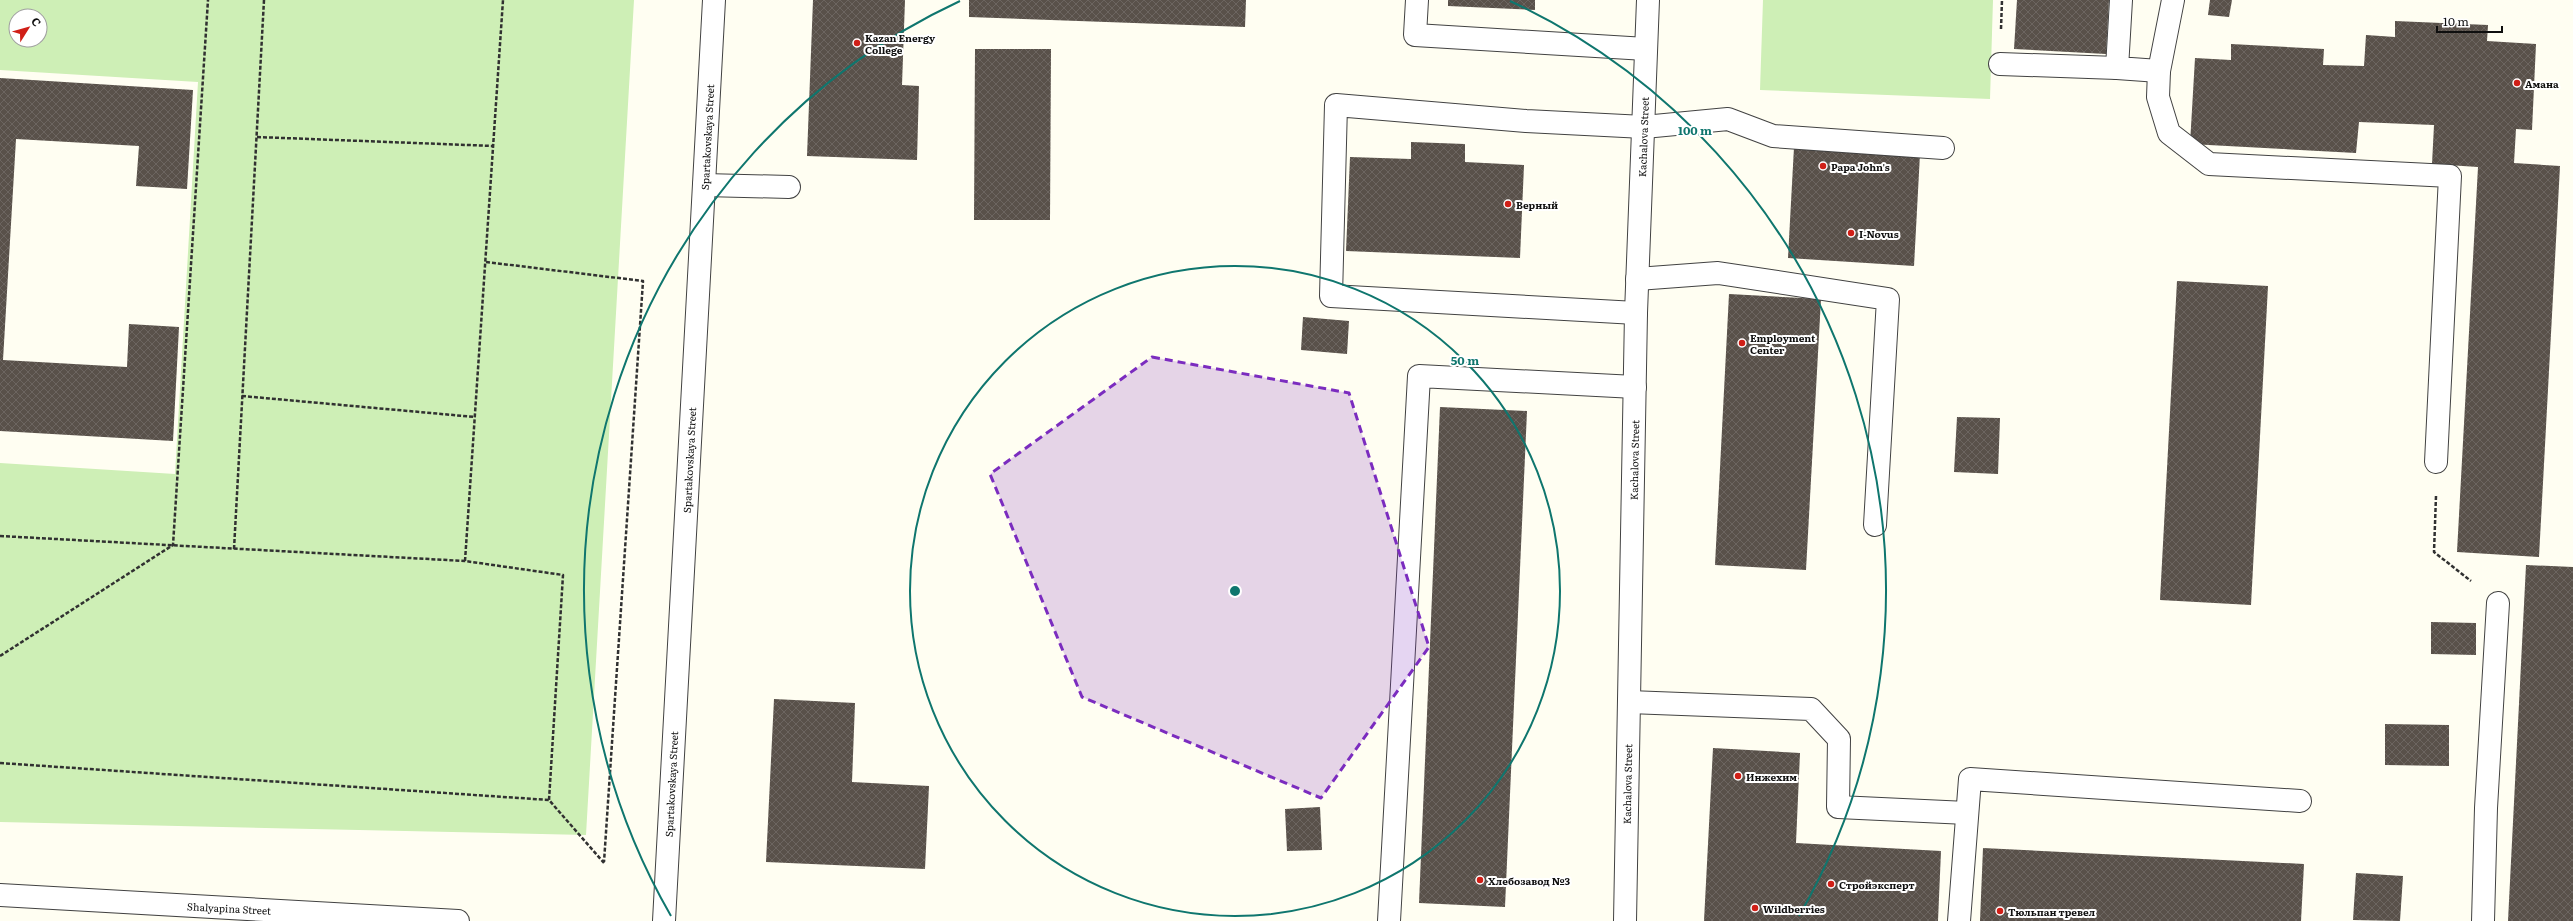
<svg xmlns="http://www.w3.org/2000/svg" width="2573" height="921" font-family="Literata,serif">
<defs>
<pattern id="building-cross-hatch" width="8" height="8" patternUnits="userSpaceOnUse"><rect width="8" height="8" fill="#59514a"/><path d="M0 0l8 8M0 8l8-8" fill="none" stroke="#6c6560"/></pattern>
</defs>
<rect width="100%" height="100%" fill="#fffef2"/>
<g fill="#ceefb6" fill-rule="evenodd">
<path d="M0 0H634L586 835 0 822V463L175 474 198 82 0 70ZM16 16H40V40H16Z"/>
<path d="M1763 0H1993L1990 99 1760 90Z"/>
</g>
<g fill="url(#building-cross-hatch)">
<path d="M813 0H905L902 85 919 86 917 160 807 156Z"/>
<path d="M969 0H1246L1245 27 969 17Z"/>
<path d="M1448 0H1535V10L1448 6Z"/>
<path d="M2017 0H2109L2106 54 2014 49Z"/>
<path d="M2210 0H2232L2229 17 2208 15Z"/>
<path d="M2395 21 2488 25 2487 41 2536 44 2532 130 2516 129 2514 163 2560 166 2539 557 2457 552 2478 167 2432 164 2434 125 2359 122 2356 153 2190 144 2195 58 2231 60V44L2324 49 2323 65 2364 66 2366 35 2395 37Z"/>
<path d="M975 49H1051L1050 220H974Z"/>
<path d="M0 78 193 90 187 189 136 186 139 146 16 139 3 360 127 367 129 324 179 327 173 441 0 431Z"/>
<path d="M1411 142 1465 144V162L1524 165 1520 258 1346 251 1350 157 1411 159Z"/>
<path d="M1794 147 1920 154 1914 266 1788 258Z"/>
<path d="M2177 281 2268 286 2251 605 2160 600Z"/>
<path d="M1729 294 1821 299 1806 570 1715 565Z"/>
<path d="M1303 317 1349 321 1347 354 1301 350Z"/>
<path d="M1440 407 1527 411 1505 907 1419 903Z"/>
<path d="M1957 417 2000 418 1998 474 1954 472Z"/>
<path d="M2526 565 2573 567V921H2508Z"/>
<path d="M2431 622 2476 623V655L2431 654Z"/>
<path d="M774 699 855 703 852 782 929 786 925 869 766 862Z"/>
<path d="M2385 724 2449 725V766L2385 765Z"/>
<path d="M1713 748 1800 753 1796 843 1941 851 1938 921H1704Z"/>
<path d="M1320 807 1322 850 1287 851 1285 809Z"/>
<path d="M1983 848 2304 864 2301 921H1980Z"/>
<path d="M2356 873 2403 876 2400 921 2353 920Z"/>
</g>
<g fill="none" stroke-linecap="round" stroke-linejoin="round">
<defs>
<g id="minor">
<path d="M1417 0 1415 35 1646 49"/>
<path d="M2121 0 2117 68 2159 71"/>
<path d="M2173 0 2159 71 2158 97 2169 133 2209 164 2450 176 2436 462"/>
<path d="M2000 64 2117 68"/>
<path d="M704 185 789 187"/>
<path d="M1637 279 1718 273 1888 299 1875 525"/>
<path d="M1636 313 1331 296 1336 105 1526 121 1644 127 1728 119 1773 136 1943 148"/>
<path d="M1629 702 1811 709 1839 739 1838 807 1967 813"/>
<path d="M0 895 458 921"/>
<path d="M664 921 714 0"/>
<path d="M1389 921 1419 376 1635 387"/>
<path d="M1625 921 1636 313 1648 0"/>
<path d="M1959 921 1970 779 2300 801"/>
<path d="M2483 921 2486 808 2498 603"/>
</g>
</defs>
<use href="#minor" stroke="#424242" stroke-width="24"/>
<g stroke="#313131" stroke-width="2.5" stroke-dasharray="4 2" stroke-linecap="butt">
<path d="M2001 29 2002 0"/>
<path d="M257 137 494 146"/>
<path d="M486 262 643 281 604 862"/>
<path d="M242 396 475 417"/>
<path d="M2436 496 2434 552 2471 581"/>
<path d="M0 536 465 561 563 575 549 800 604 863"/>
<path d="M234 549 264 0"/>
<path d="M465 561 503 0"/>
<path d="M0 656 173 545 208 0"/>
<path d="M0 763 549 800"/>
</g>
<use href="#minor" stroke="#fff" stroke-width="22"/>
</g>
<path fill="#7b2cbf" fill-opacity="0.2" stroke="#7b2cbf" stroke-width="3" stroke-dasharray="8 5" stroke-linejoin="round" d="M1152 357 1349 393 1429 647 1321 798 1082 697 990 474Z"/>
<g fill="none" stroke="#0f766e" stroke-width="2">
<circle cx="1235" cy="591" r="325"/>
<path d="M671 916A651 651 0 0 1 960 1M1510 1A651 651 0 0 1 1799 916"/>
</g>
<g fill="#d01f17" stroke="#fff" stroke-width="1.5">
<circle cx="857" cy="43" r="4"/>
<circle cx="2517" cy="83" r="4"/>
<circle cx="1823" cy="166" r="4"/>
<circle cx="1508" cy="204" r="4"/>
<circle cx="1851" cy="233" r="4"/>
<circle cx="1742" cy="343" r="4"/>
<circle cx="1738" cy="776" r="4"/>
<circle cx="1480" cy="880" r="4"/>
<circle cx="1831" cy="884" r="4"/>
<circle cx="1755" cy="908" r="4"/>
<circle cx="2000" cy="911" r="4"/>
</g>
<g text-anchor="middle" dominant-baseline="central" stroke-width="4" stroke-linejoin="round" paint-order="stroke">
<g font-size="10" font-weight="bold" fill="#0f0f0f" stroke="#fff" text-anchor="start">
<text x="865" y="37">Kazan Energy<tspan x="865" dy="12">College</tspan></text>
<text x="2525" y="83">Амана</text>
<text x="1831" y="166">Papa John's</text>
<text x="1516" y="204">Верный</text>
<text x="1859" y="233">I-Novus</text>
<text x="1750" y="337">Employment<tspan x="1750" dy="12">Center</tspan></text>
<text x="1746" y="776">Инжехим</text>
<text x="1488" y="880">Хлебозавод №3</text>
<text x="1839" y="884">Стройэксперт</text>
<text x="1763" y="908">Wildberries</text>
<text x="2008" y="911">Тюльпан тревел</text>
</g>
<g font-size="10" fill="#0f0f0f" stroke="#fff">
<text transform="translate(707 137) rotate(-87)">Spartakovskaya Street</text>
<text transform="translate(1643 137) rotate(-88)">Kachalova Street</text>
<text transform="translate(689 460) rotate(-87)">Spartakovskaya Street</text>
<text transform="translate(1634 460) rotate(-89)">Kachalova Street</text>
<text transform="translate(671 784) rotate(-87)">Spartakovskaya Street</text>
<text transform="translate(1627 784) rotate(-89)">Kachalova Street</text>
<text transform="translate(229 908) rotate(3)">Shalyapina Street</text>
</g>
</g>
<circle cx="1235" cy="591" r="6" fill="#0f766e" stroke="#fff" stroke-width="2"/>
<g font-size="12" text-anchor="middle" font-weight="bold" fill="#0f766e" stroke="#fff" stroke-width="4" stroke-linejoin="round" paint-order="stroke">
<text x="1695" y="135">100 m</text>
<text x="1465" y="365">50 m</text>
</g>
<g transform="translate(28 28) rotate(53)"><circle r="19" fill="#ffffff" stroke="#9f9f9f"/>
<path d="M0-3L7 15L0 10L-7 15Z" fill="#d01f17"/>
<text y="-6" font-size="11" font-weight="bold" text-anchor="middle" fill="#0f0f0f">С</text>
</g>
<path d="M2437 26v6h65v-6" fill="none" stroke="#0f0f0f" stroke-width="2"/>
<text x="2443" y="26" font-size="12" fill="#0f0f0f" stroke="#ffffff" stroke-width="3" paint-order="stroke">10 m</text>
</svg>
